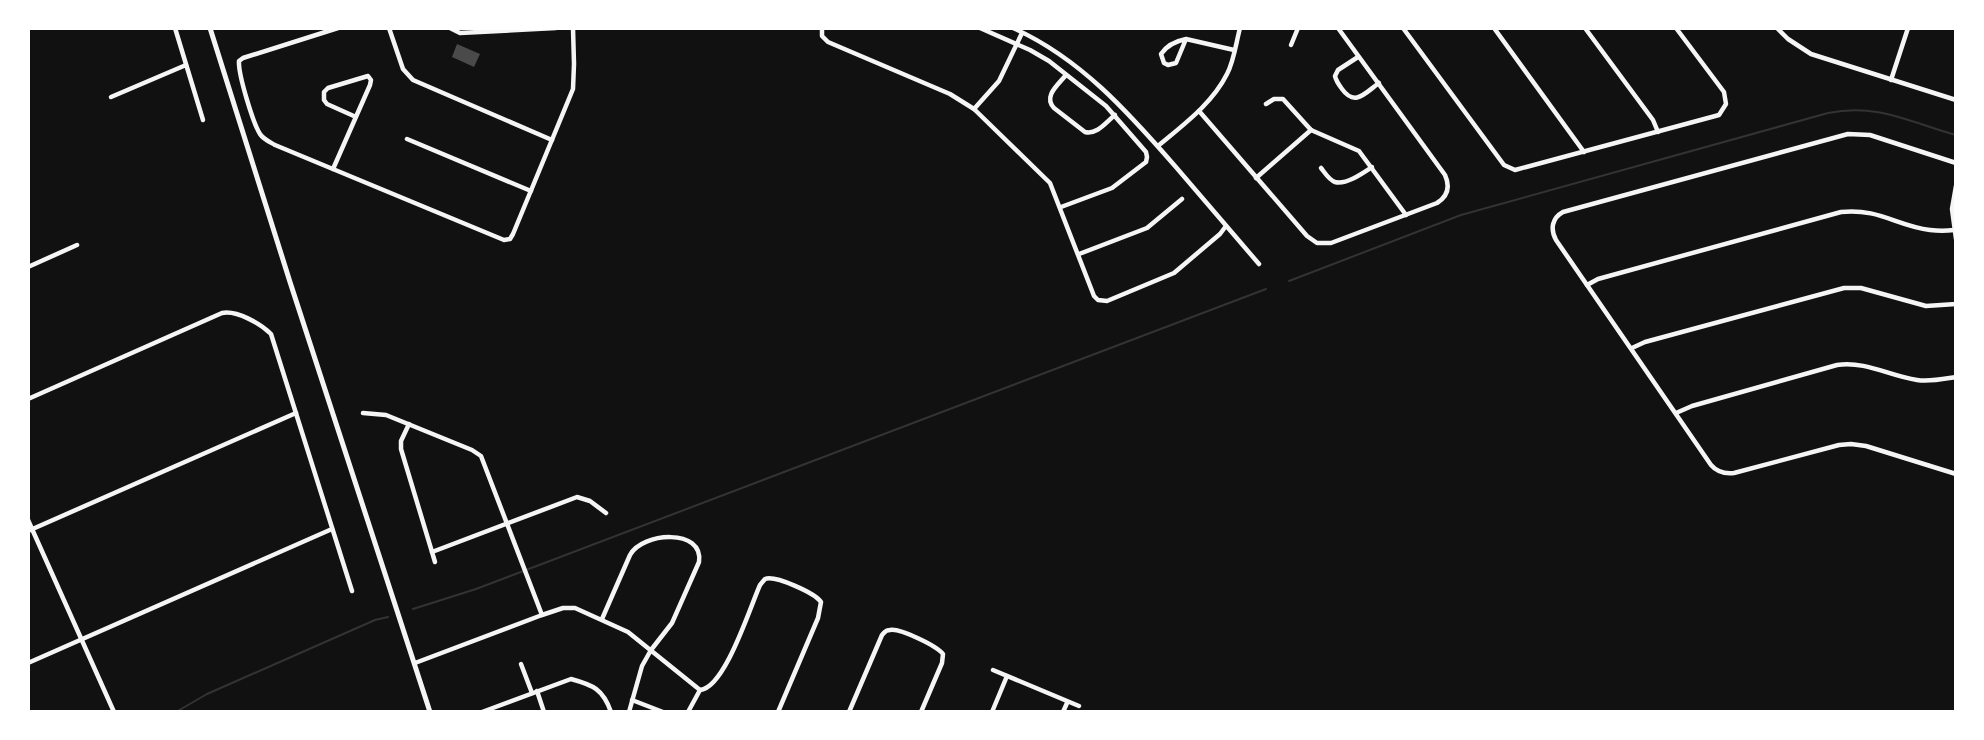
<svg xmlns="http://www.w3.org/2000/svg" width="1984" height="740" font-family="Literata,serif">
<rect width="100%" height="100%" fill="#111"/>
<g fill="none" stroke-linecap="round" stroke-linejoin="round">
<g stroke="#333" stroke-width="2">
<path d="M1289 281 1461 215 1828 113C1878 103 1909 122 1956 135"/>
<path d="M413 609 476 589 1266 289"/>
<path d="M176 712 207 694 375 620 388 617"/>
</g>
</g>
<path fill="#4a4a4a" d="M457 44 480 54 474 67 452 57Z"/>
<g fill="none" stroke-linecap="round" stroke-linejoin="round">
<g stroke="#f5f5f5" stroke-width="4.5">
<path d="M175 28 203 120"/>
<path d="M338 28 243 58 239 61C238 74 253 123 260 134 263 139 270 142 275 145L504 240 510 239 513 234 573 89 574 64 573 28"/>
<path d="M389 28 403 69 413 80 552 140"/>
<path d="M450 28 460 33 556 28"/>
<path d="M822 28V36L828 42 950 94 974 109 1050 183 1094 296 1098 300 1107 301 1174 273 1220 234 1226 226"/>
<path d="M980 28 1030 50 1049 61 1106 106 1146 152 1147 157 1146 162 1112 188 1061 207"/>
<path d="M1013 28C1080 58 1128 112 1175 166 1203 199 1231 231 1259 264"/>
<path d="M1403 28 1504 165 1515 170 1719 115 1726 104 1724 92 1676 28"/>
<path d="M1494 28 1584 152"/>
<path d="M1585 28 1653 120 1658 132"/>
<path d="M1777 28 1788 39 1811 54 1956 100"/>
<path d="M1186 39 1176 63 1168 65 1164 63 1161 54C1167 45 1176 41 1186 39L1234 50"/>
<path d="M1291 45 1298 28"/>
<path d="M1358 57 1338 70 1335 76C1336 81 1339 85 1342 89 1355 107 1365 93 1379 83"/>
<path d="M1066 75C1058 85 1043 96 1054 108L1085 132C1097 135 1106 122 1115 115"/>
<path d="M1891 80 1908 28"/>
<path d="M111 97 186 65"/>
<path d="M1266 104 1274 99H1283L1311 130 1359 151 1406 215"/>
<path d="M974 109 999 81 1022 33"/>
<path d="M1199 111 1307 236 1317 243H1331L1437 203C1448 196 1450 186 1445 175L1338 28"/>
<path d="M407 139 531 191"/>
<path d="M1158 146C1183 125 1212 104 1227 74 1234 61 1236 43 1240 28"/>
<path d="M1956 163 1870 135 1848 134 1563 212C1552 218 1550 229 1556 240L1711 465C1717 472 1725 474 1734 473L1839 445 1851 444 1866 446 1956 474"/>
<path d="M1321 168C1325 173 1329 180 1335 182 1346 185 1363 173 1372 167"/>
<path d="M333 169 370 85 371 80 368 76 328 88 324 92V100L327 104 356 117"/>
<path d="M1256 178 1311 130"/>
<path d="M1956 186 1952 209 1956 239"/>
<path d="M1079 254 1147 228 1182 199"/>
<path d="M28 267 77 245"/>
<path d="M1587 285 1598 279 1841 212C1879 208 1897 226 1930 230 1938 231 1946 231 1954 230"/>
<path d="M1632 348 1645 342 1844 288H1861L1926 306 1956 304"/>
<path d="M28 399 222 313C237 310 261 324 271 334L352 591"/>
<path d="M363 413 386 415 472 450 481 456 542 615"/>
<path d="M1676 413 1692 406 1837 365C1867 361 1889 376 1917 380 1930 382 1943 379 1956 377"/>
<path d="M409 424 401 441V449L432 552 577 497 590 501 606 513"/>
<path d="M28 520 114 712"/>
<path d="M28 531 296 413"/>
<path d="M432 552 435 562"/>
<path d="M602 619 630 555C642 532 704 528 699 562L672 623 651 650 642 666 629 712"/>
<path d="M28 663 332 529"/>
<path d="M415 663 542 615 563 608H575L628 632 700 690"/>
<path d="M521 664 532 693"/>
<path d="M993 670 1079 706"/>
<path d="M700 690C725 688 750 607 760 585L765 579C775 575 815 593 821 602L818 618 778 712"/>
<path d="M537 691 544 712"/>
<path d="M632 700 663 712"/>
<path d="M482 712 571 679C593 685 603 689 611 712"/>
<path d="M688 712 700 690"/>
<path d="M849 712 882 635C885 632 885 630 890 630 900 628 937 646 943 654L942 663 921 712"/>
<path d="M992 712 1007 676"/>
<path d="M1063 712 1067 703"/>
</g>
<path stroke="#f5f5f5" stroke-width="5" d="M210 28 290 282 430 712"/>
</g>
<rect width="1984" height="740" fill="none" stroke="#ffffff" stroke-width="60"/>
</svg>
